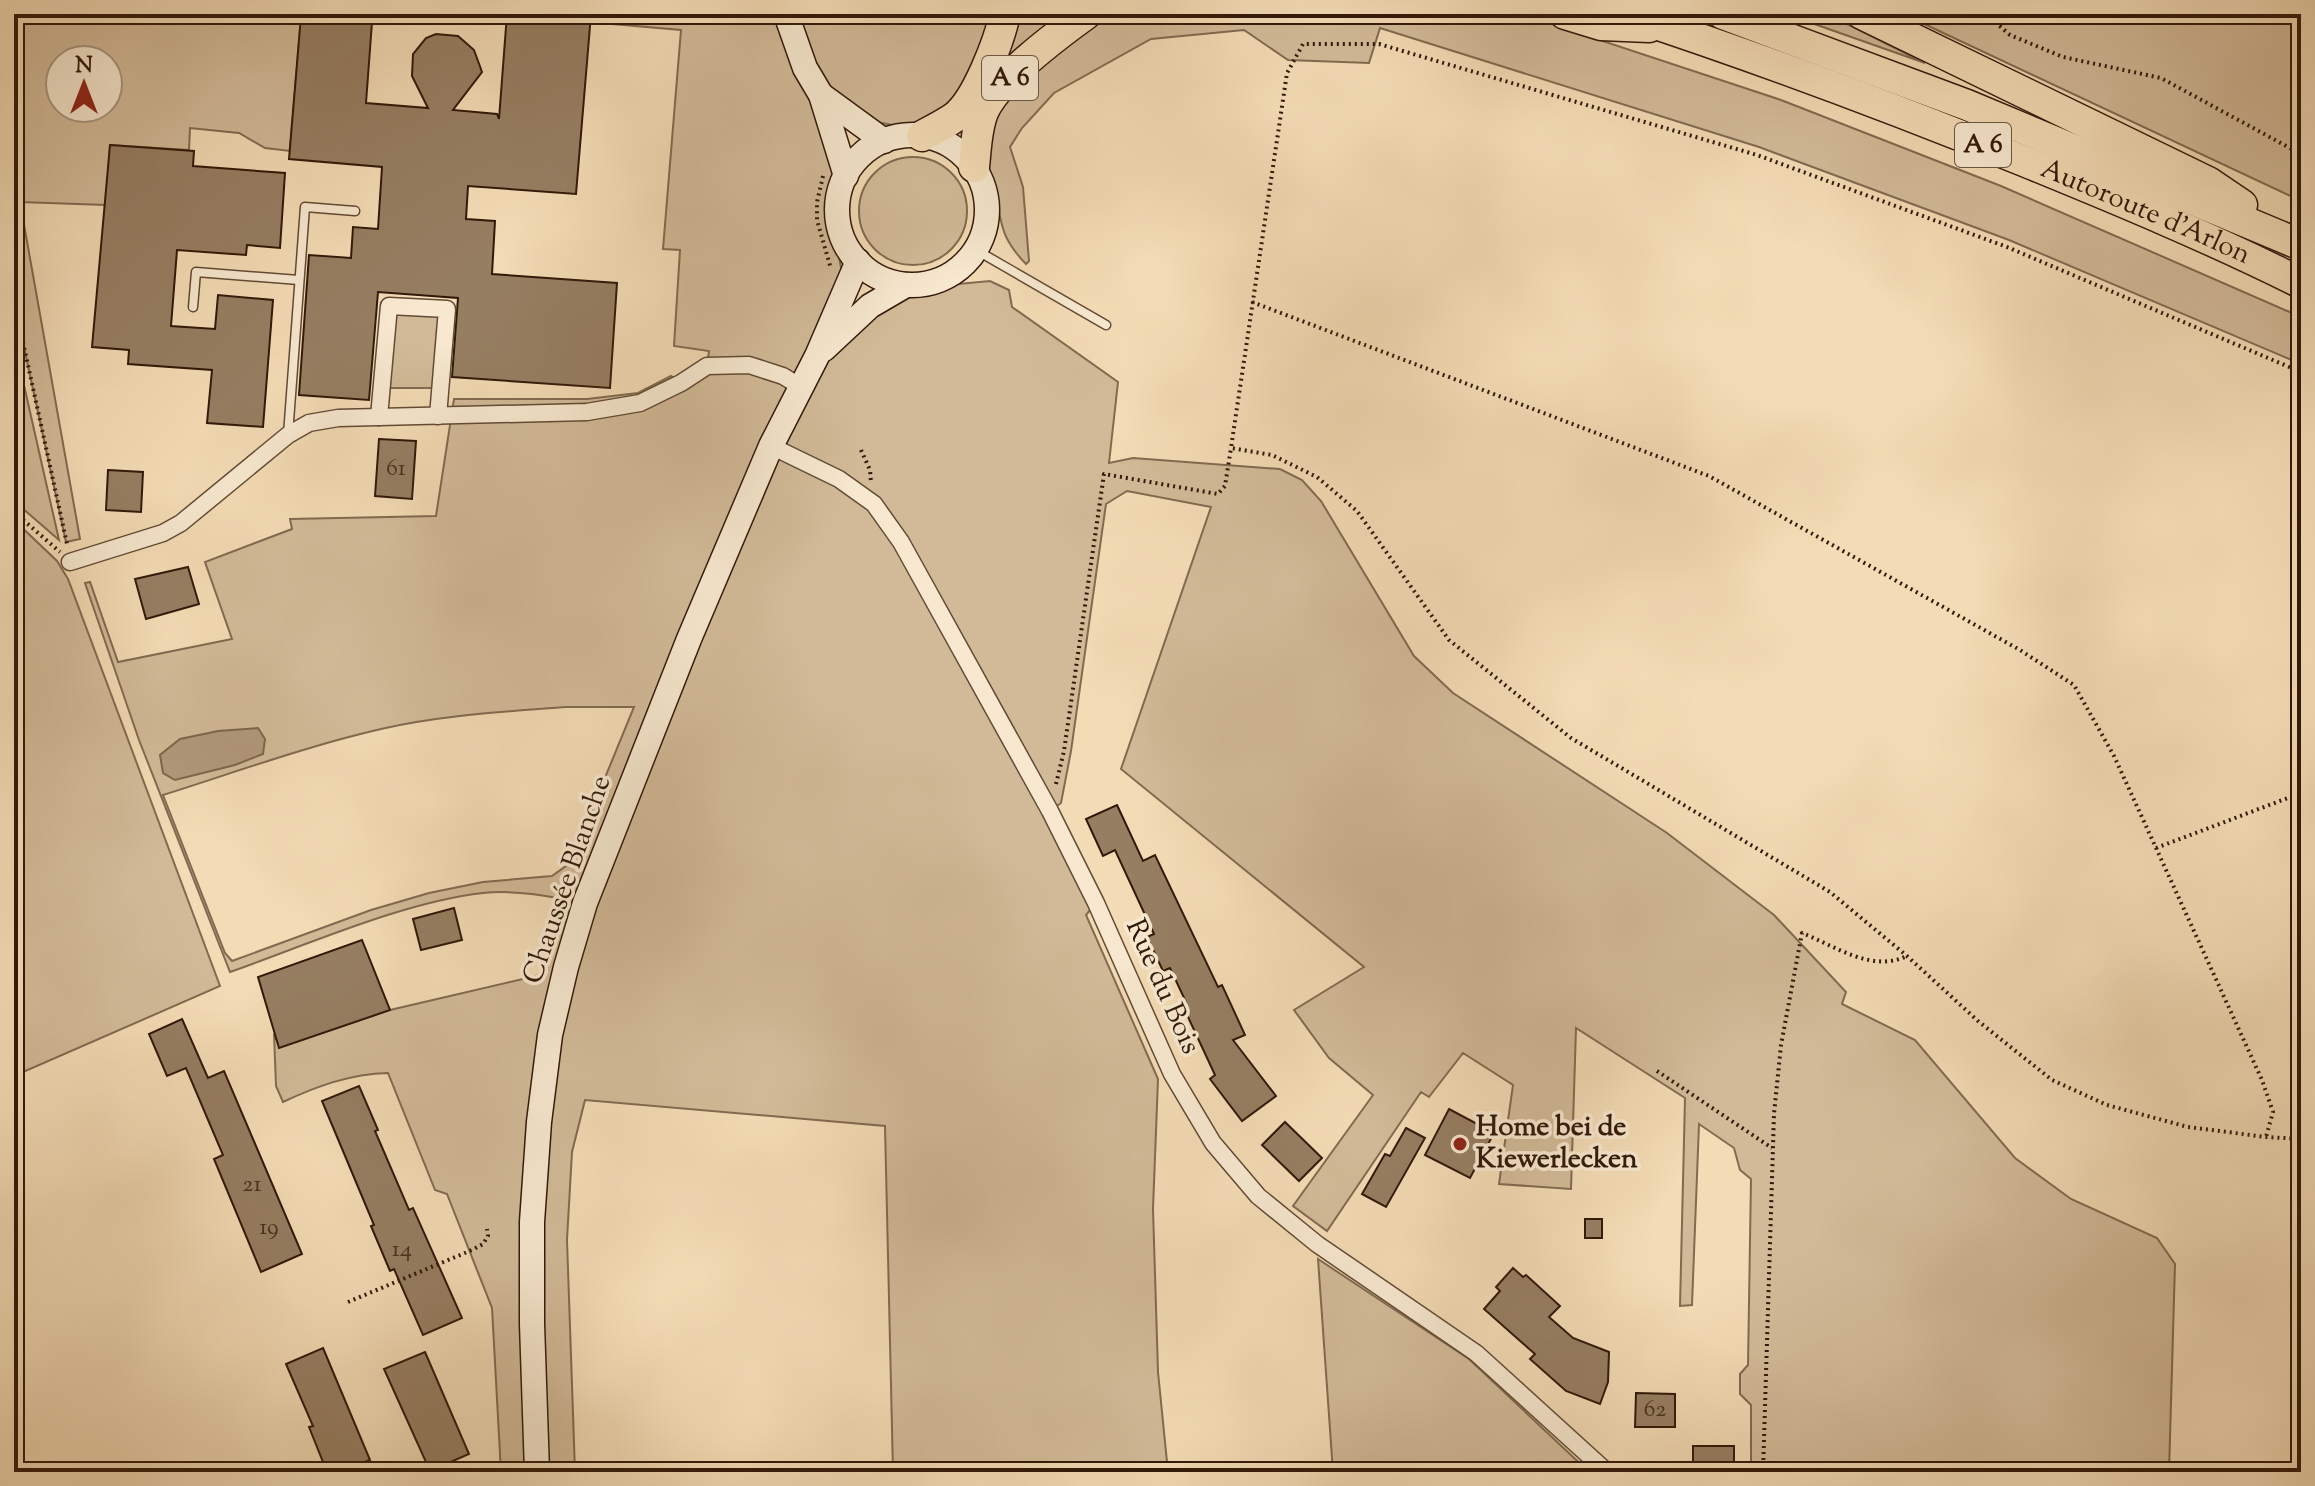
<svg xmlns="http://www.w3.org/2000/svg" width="2315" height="1486" font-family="'Sorts Mill Goudy',serif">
<rect width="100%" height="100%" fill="#f3dbb5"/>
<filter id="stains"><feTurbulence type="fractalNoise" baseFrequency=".0025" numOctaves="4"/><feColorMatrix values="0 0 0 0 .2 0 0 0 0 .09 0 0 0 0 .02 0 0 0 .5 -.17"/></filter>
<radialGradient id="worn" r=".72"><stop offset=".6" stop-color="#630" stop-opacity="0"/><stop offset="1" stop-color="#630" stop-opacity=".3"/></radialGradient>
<g fill="#d2ba98" stroke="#826a50" stroke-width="2" fill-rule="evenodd">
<path d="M14 14 301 16 290 151 265 148 239 133 190 128 189 150 110 145 106 205 20 202 80 539 66 542 14 301ZM60 60H108V108H60Z"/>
<path d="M591 14H991L985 40 949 111 924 125 898 126 877 122 822 96 834 162 827 208 830 234 839 257 845 289 818 354 903 295H933L958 284 990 281 1009 290 1012 307 1118 382 1109 463 1133 458 1280 469 1302 480 1321 501 1414 656 1453 693 1667 833 1774 915 1846 992 1842 1004 1915 1040 2015 1158 2071 1199 2157 1238 2175 1264 2169 1472H1751V1405L1740 1394V1374L1748 1365 1751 1179 1740 1170 1734 1148 1699 1124 1692 1305 1680 1306 1685 1098 1576 1028 1571 1189 1499 1184 1513 1085 1463 1053 1429 1097 1421 1092 1327 1231 1293 1206 1373 1095 1329 1058 1294 1010 1364 967 1121 769 1211 507 1127 491 1106 504 1071 751 1061 803 1050 811 1096 903 1086 915 1158 1079 1153 1209 1158 1372 1168 1472H893L885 1126 585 1100 572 1152 567 1240 575 1472H501L492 1308 447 1194 435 1190 388 1073C350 1074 317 1086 283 1102L276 1086 274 1034 280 1047 390 1010 544 974 563 899C537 894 510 890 483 893 403 902 307 945 230 972L139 740 85 583 90 582 118 662 232 639 205 562 292 529 290 519 436 516 454 399H587L638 393 671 376 681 383 707 366 709 351 674 346 680 250 663 249 681 30 590 22ZM565 707H634L570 863 552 876 483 882 429 893 371 910 232 961 225 953 163 795C236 772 307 746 381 729 441 715 504 712 565 707Z"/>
<path d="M1017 14H1070L987 88Z"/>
<path d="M1112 14H1521L1781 100 2001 186 2301 317V364L2009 240 1759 147 1380 28 1369 63 1288 60 1244 30 1151 39 1054 93 1022 128 1010 147 1023 187 1029 261 1026 264C1001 238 1002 226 995 192 993 181 986 168 986 157 986 146 988 129 992 120 1008 82 1076 33 1112 14Z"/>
<path d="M1786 14H1827L1925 63Z"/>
<path d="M1903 14H2301V201Z"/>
<circle cx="913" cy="211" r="54"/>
<path d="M389 306 447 309 441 388H382Z"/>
<path d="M14 341 59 540 14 501Z"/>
<path d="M14 520 57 561 68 579 220 986 14 1076Z"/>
<path d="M1318 1259 1469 1359 1589 1472H1333Z"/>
</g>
<path fill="#b1997b" stroke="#7e664d" stroke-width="2" d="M258 728 265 739 263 754 235 765 175 780 163 773 160 755 180 739 218 731Z"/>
<g fill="#967e62" stroke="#311909" stroke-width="2">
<path d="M507 14H591L576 194 468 186 466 219 495 221 492 274 617 283 610 388 452 377 458 298 378 292 369 400 299 395 309 255 351 258 353 227 378 229 382 167 289 159 301 16 372 22 366 103 428 108 412 76 413 54 426 38 436 34 458 36 474 50 482 72 453 110 497 114 499 119Z"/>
<path d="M110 145 194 151 193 166 285 173 280 248 247 245 246 255 177 250 171 326 215 329 218 295 273 300 263 427 207 423 212 370 128 364 129 350 92 347Z"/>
<path d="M379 439 416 441 412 499 375 496Z"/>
<path d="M108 470 143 472 141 512 106 510Z"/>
<path d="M188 567 199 604 146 619 135 579Z"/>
<path d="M1117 805 1143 861 1155 855 1218 987 1222 985 1245 1035 1233 1040 1276 1096 1242 1121 1210 1079 1215 1075 1182 1004 1186 1002 1170 968 1163 971 1147 937 1154 934 1115 850 1103 856 1086 819Z"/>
<path d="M454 908 462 940 421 950 413 919Z"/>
<path d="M362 940 390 1010 279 1048 258 977Z"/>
<path d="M182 1019 208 1078 224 1071 302 1254 261 1272 214 1159 223 1155 186 1068 167 1076 149 1034Z"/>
<path d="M359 1086 378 1130 375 1131 409 1210 413 1208 462 1318 423 1335 394 1269 390 1271 371 1226 374 1225 322 1101Z"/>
<path d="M1449 1109 1494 1133 1470 1178 1425 1155Z"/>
<path d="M1285 1122 1322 1158 1299 1181 1262 1145Z"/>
<path d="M1406 1128 1425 1138 1386 1207 1362 1194 1385 1154 1390 1156Z"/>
<rect x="1585" y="1219" width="17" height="19"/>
<path d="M1513 1268 1523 1277 1526 1275 1560 1306 1549 1317 1573 1338 1609 1352 1608 1382 1600 1404 1566 1391 1530 1359 1535 1354 1484 1309 1500 1291 1496 1287Z"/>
<path d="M323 1348 370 1460 339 1472H327L309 1427 313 1426 286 1364Z"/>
<path d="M425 1352 469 1454 430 1471 384 1369Z"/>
<path d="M1636 1393 1675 1394V1427H1635Z"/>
<rect x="1693" y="1446" width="41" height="26"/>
</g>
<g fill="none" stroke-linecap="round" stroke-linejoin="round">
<defs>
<g id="lane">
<path d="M976 250 1106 325"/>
<path d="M193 307 196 272 299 280"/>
<path d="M288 435 305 207 355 211"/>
</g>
<g id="street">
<path d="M379 417 389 306 447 309 438 416"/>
<path d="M771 446 839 479 874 504 901 542 1050 811 1096 903 1172 1074 1213 1143 1258 1196 1317 1244 1476 1353 1607 1472"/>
<path d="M70 562 163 533 181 523 288 435 309 423 338 418 587 412 640 403 681 383 707 366 749 365 783 376 801 387"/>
</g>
<g id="secondary">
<path d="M786 14 805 68 821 95 846 176"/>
<path d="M821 95 884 141"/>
<circle cx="912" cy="210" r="75"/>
<path d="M824 349 870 306 906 285"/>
<path d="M537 1472 532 1324V1222L539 1122 550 1035 566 967 585 903 689 639 771 446 817 356 858 261"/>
</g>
<g id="highway">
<path d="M1565 14 1601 25 1649 27"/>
<path id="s1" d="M1626 14C1760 58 1893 108 2024 161 2117 199 2211 238 2301 283"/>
<path d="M1723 14 1967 105 2301 245"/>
<path d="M1862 14 2208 182 2242 205"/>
<path d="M922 136C933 130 945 124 955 117 977 100 999 41 1005 14"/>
<path d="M974 167C976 149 976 130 983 112 997 79 1057 35 1086 14"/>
</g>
</defs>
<use href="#lane" stroke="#624a34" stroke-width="11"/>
<use href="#street" stroke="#624a34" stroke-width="19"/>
<use href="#secondary" stroke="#311909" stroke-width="27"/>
<use href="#highway" stroke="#311909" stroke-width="33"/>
<g stroke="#311909" stroke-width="4" stroke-dasharray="2 4" stroke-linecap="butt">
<path d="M374 14 495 22"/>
<path d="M1986 14 2010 35 2063 57 2161 78 2301 154"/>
<path d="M823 176 817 202V220L831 269"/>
<path d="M14 301 67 544"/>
<path d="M1252 302 1709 476 2020 650 2074 685 2114 756 2262 1080 2273 1112 2266 1137"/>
<path d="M2301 372 2007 247 1757 155 1379 44H1303L1287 73 1231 448 1272 455 1317 477 1357 511 1449 640 1571 738 1830 892 1907 956 1978 1021 2052 1080 2107 1105 2188 1127 2266 1137 2301 1139"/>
<path d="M861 450 870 470 871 482"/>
<path d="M14 512 60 552"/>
<path d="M1056 784 1064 751 1104 474 1218 494 1225 486 1231 448"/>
<path d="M2156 848 2301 793"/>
<path d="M1657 1071 1772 1148"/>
<path d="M348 1302 472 1250 483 1244 488 1236 487 1229"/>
<path d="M1763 1472 1774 1114 1781 1045 1802 933C1835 946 1872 973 1907 956"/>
</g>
<use href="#lane" stroke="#f7e8cf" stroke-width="8"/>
<use href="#street" stroke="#f7e8cf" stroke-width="16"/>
<use href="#secondary" stroke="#f7e8cf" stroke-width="24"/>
<use href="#highway" stroke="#f3dbb5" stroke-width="30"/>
</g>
<circle fill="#8f2418" stroke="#f7e8cf" stroke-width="3" cx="1460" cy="1144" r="8"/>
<g text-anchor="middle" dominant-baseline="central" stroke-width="7" stroke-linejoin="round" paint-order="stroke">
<g font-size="24" fill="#4a321f">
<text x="396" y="469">61</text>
<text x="252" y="1185">21</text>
<text x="269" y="1228">19</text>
<text x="402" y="1250">14</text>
<text x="1655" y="1410">62</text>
</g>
<g fill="#f7e8cf" stroke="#6c5744" stroke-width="2">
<rect x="982" y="56" width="56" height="44" rx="6"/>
<rect x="1955" y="123" width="56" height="44" rx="6"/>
</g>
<g font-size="26" font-weight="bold" fill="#311909">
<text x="1010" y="78">A 6</text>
<text x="1983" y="145">A 6</text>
</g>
<g font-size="28" fill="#311909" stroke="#f7e8cf">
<text stroke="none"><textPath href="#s1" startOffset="556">Autoroute d'Arlon</textPath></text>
<text transform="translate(568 880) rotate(-71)">Chaussée Blanche</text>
<text transform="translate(1162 987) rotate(66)">Rue du Bois</text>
</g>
<g font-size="28" font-weight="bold" fill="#311909" stroke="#f7e8cf" text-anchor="start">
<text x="1476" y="1128">Home bei de<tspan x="1476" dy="32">Kiewerlecken</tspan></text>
</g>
</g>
<rect width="2315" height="1486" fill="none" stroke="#f3dbb5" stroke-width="48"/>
<rect x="16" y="16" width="2283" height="1454" fill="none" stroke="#311909" stroke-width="4"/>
<rect x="24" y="24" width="2267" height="1438" fill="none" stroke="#311909" stroke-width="2"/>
<g transform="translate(84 84)"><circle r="38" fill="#f7e8cf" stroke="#a89580" stroke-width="2"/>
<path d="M0-6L14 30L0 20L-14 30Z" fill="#8f2418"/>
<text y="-12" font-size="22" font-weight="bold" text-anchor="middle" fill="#311909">N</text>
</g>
<rect width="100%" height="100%" filter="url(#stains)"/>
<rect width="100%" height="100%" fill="url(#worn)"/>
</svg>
